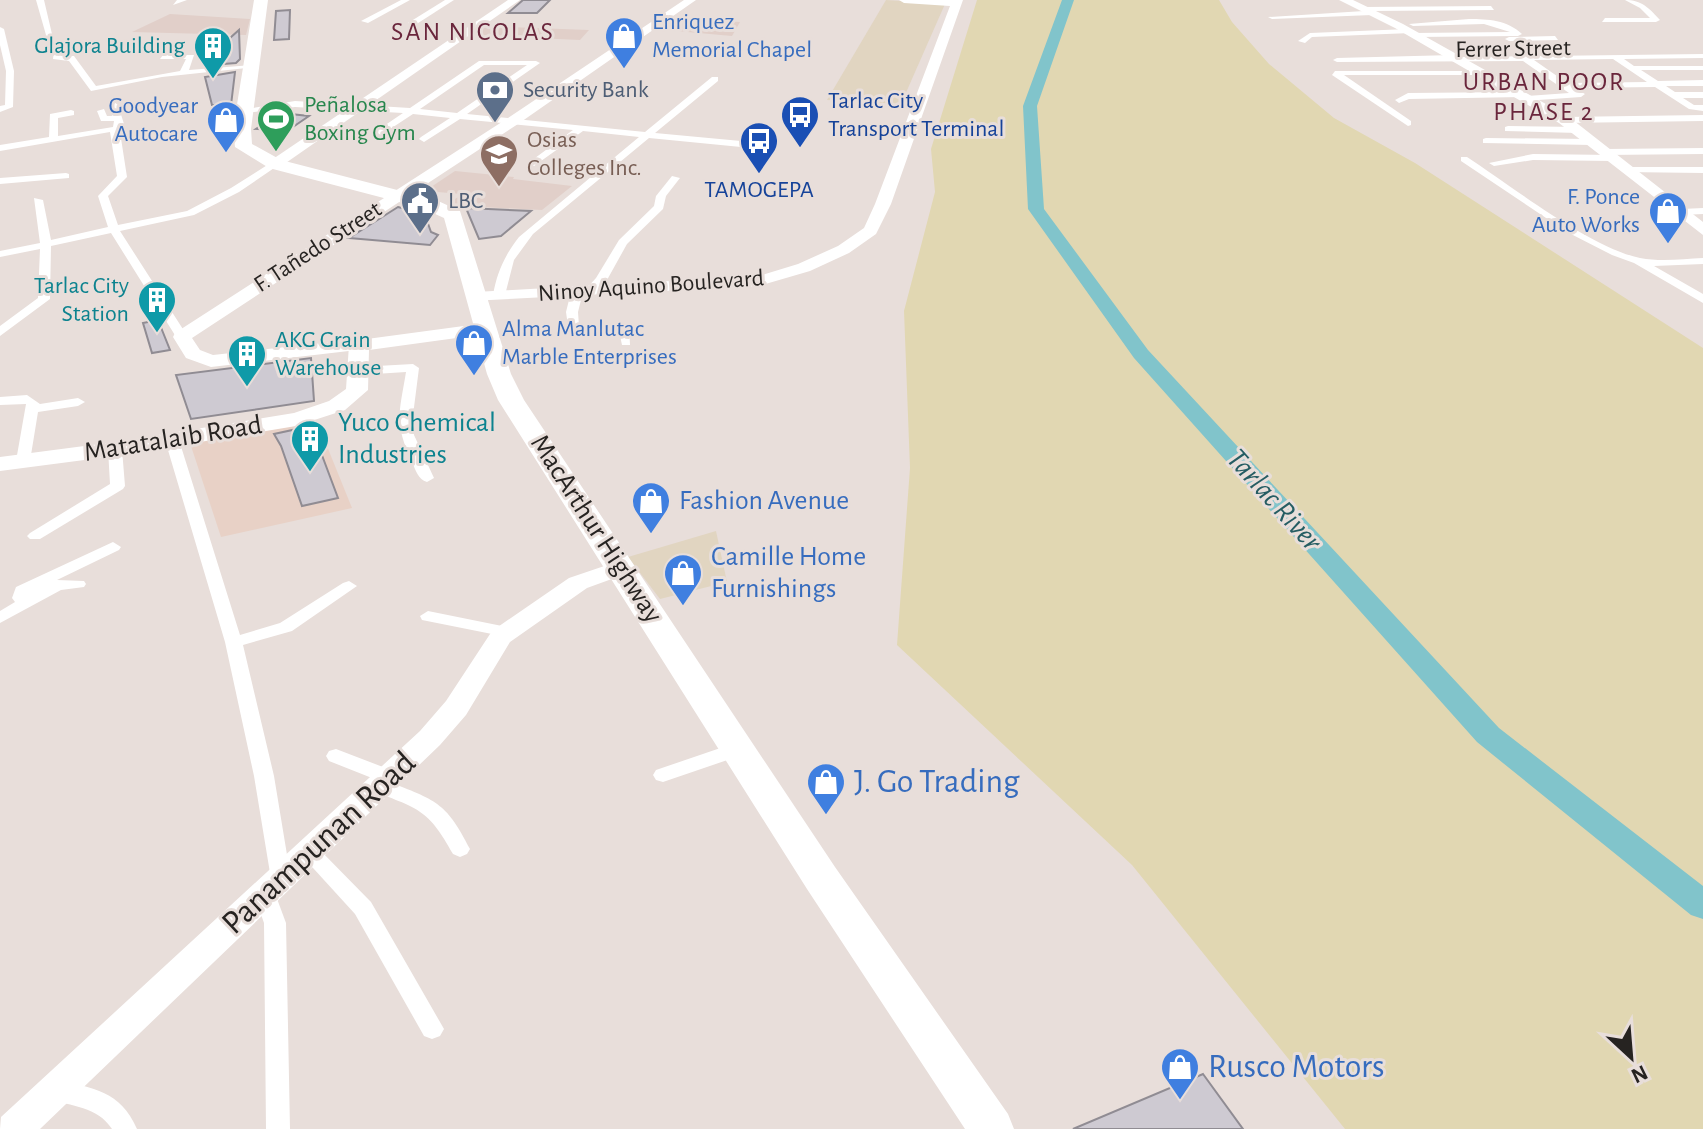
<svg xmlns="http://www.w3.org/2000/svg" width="1703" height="1129" font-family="'Alegreya Sans',sans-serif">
<rect width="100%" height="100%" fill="#e8deda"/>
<g fill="#e1d5c1">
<path d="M886 0 945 4 901 104 827 100Z"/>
<path d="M716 531 727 582 660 599 628 557Z"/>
</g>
<path fill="#e8d1c6" d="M316 419 352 508 221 537 190 443Z"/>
<g fill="#e1cfc9">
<path d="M170 14 250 19 246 35 132 32Z"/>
<path d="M671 18 740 22 732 36 654 29Z"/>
<path d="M485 26 589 30 580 40 471 35Z"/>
<path d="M455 171 514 177 513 179 572 186 542 210 462 206 451 202 462 194 425 191Z"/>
</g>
<path fill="#e1d7b2" d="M977 0H1219L1232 22 1269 64 1334 118 1415 163 1703 348V1129H1345L1132 865 897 645 910 468 904 311 935 192 931 149Z"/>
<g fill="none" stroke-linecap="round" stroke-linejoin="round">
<path fill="#81c4cb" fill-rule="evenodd" d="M1062 0H1074L1037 106 1044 209 1148 350 1499 728 1703 886V919L1691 915 1477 742 1134 358 1028 209 1023 106Z"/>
</g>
<g fill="#cecad2" stroke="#908c93" stroke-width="2">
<path d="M523 0H550L537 13H508Z"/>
<path d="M290 10 289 39 274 40 276 11Z"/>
<path d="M239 30 240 59 236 63 211 65 213 53Z"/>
<path d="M235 72 231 105H212L205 77Z"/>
<path d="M281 113 309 116 287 131 256 129Z"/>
<path d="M398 207 429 215 426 218 431 232 438 235 430 245 349 238Z"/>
<path d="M466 208 531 211 501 236 479 239Z"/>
<path d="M158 320 170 350 152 353 143 323Z"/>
<path d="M311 358 314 401 191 419 176 375Z"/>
<path d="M311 426 338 498 302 506 281 446 274 434Z"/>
<path d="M1203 1074 1243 1129H1073Z"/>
</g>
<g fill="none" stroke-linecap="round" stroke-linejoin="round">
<g fill="#fff" fill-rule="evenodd">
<path d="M36 0H44L56 51 61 56H74L96 86 180 71 186 59H160L163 55H194L189 70 252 65 256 67 162 77 91 91 69 61 53 59 54 51 50 49Z"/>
<path d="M177 0H187L173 5Z"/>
<path d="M401 0H410L368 23 361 21Z"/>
<path d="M445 0H454L415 25 408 23Z"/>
<path d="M1625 0C1642 0 1649 8 1660 20L1656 22H1602L1605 18H1650L1640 8Z"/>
<path d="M1491 6 1494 10 1373 11 1376 13 1372 15 1272 19 1268 17 1364 11 1359 9 1363 7Z"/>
<path d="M1469 19C1488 19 1507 20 1522 34L1518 36 1416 37 1413 33 1510 32 1484 24 1413 26 1409 24Z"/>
<path d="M0 27 4 29 14 71 13 107 0 112V106L5 105 6 71 0 45Z"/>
<path d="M1408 29 1411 33 1312 37 1305 43 1298 41 1310 33Z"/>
<path d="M1555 36 1558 40 1509 41 1505 39 1509 37Z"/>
<path d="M1703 54V58L1624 59 1634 66H1703V70H1641L1658 81 1703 80V86H1666L1675 92H1703V98H1683L1694 105H1703V111L1689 109 1655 87 1574 88 1585 94 1581 97 1524 101V97L1527 96 1569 93 1523 61 1337 62 1333 60 1337 58 1453 55 1457 57ZM1613 59 1647 82 1567 83 1534 60Z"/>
<path d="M479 61H536L540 63 467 114 645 132 712 77H718V81L655 133 741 141 746 144 741 147 649 138 533 234 514 260 505 295 499 299 493 295C497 272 505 255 519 237L639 137 583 131 534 166 529 163 531 161 573 130 460 119 424 142 419 139 421 137 450 118 413 114 381 135 376 132 378 130 403 113 295 107 245 113 241 110 295 101 410 108ZM484 65H527L457 113 420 109Z"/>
<path d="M1335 71H1481L1485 73 1481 75H1344L1411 121V125L1408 126 1332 75Z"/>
<path d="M1519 92 1522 93V97L1409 99 1399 103 1395 100 1408 93Z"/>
<path d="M114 102 118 105 124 124 120 132 127 177 108 196 118 225 187 211 231 188 272 162 280 164 239 192 194 215 120 231 188 337 186 340H178L111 233 51 246 50 299 0 336V326L38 298 40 249 0 257V251L40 243 34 198 43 200 51 240 108 227 98 196 117 176 110 132 0 151V145L49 137 50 114 71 110 74 111V115L58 118V136L113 127 114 121H101L97 111 104 109 107 116H112L110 105Z"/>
<path d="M1703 115V121L1564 123 1560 120 1564 117Z"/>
<path d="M1508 126 1578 127 1583 130 1578 133 1505 131V127Z"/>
<path d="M1486 138 1592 139 1597 142 1592 145 1483 143V139Z"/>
<path d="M1703 148V154L1605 155 1600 152 1605 149Z"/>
<path d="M1533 154 1613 155 1618 158 1613 161 1533 160 1494 166 1489 163Z"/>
<path d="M1461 157H1467C1513 187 1589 247 1640 258 1661 262 1683 259 1703 258V264L1654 266 1703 294V303L1634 263 1612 255 1567 232 1461 161Z"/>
<path d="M1627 167H1703V173L1624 172 1622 170Z"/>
<path d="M66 173 69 174V178L0 184V178Z"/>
<path d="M672 176 680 178 666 196 663 209 627 244 607 280 594 293H586L584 291 596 278 619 240 654 206 656 196Z"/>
<path d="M1703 208V214L1682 215 1677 212 1682 209Z"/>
<path d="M577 288 583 292 578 312 579 326 629 324 630 345H622L619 331 569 333 566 312 571 292Z"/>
<path d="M413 364 419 368 412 423 414 435 434 478 427 482C418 479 416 471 412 462 394 422 399 415 406 372L359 375 353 371 359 367Z"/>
<path d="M27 395 40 404 78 398 85 402 78 406 38 412 30 461 23 465 16 461 26 404 0 405V397Z"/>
<path d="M172 436 179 440 240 635 280 623 343 583 349 581 357 586 292 631 243 645 274 776 291 879 288 885 281 887 274 885 271 879 254 776 225 642 165 440Z"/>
<path d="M115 445 122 449 125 486 123 489 40 539H30L27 536 30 533 110 484 108 449Z"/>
<path d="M113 542 121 547 119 550 57 580 84 581 86 584 84 587 61 590 0 623V611L15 602 12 598 16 587Z"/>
<path d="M428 611 507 627 516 632 507 637 422 620 420 616Z"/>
<path d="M738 742 745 744 747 749 745 754 663 782 656 780 653 775 656 770Z"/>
<path d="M336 749 396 772 399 777 392 783C438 801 447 804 470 849L467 854 460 857 453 854C428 809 419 809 373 791L370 786 377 780 329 761 326 756 329 751Z"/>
<path d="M310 844 317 847 371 902 440 1022 444 1029 440 1036 432 1039 424 1036 355 914 303 857 300 852 303 847Z"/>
<path d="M265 886 273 888 286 923 290 1129H266L264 923 254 894 257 888Z"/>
<path d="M56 1079C94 1089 120 1090 137 1129H112C97 1106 72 1107 47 1098L44 1090 47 1082Z"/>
</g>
<g fill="#fff" fill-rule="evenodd">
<path d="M508 0H520L280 167H270V161Z"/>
<path d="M684 0H696L518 124 192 338 200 350 213 355 359 339 366 341 368 345 366 349 211 367 186 358 173 337 175 333 508 118Z"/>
<path d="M899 0H963L891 204 876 234 849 253 810 271 759 286 470 301 467 297 476 292 759 276 798 264 838 246 864 228 875 204 950 6 904 3Z"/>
<path d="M1339 0H1353L1403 24 1569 117 1703 222V235L1559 123 1395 28Z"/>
<path d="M622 560 631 562 634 567 631 572 587 588 510 642 466 715 440 745 40 1129H0L1 1117 420 731 446 701 492 631 569 578Z"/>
</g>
<path fill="#fff" fill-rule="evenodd" d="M486 323 493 325 496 329 493 333 369 350 368 390 345 410 296 426 115 456 0 471V457L115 442 294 413 329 401 346 389 349 345 352 341Z"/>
<path fill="#fff" fill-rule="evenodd" d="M254 0H268L251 129 252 144 281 160 436 200 460 211 511 374 524 400 835 867 1008 1114 1014 1129H965L807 889 498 400 487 374 444 218 422 208 269 168 235 147 233 129Z"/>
</g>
<defs>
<symbol id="shop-pin" viewBox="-11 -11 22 30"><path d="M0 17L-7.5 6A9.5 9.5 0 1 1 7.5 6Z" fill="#3f7fe0" stroke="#e8deda"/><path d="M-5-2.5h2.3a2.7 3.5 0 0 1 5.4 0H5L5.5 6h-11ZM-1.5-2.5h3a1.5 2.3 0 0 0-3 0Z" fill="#fff"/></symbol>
<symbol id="building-pin" viewBox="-11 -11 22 30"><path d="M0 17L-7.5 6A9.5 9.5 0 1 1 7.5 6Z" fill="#0f9aa8" stroke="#e8deda"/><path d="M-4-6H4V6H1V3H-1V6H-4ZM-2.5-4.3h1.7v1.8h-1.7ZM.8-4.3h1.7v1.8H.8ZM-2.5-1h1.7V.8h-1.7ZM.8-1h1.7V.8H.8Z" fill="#fff"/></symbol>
<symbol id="bank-pin" viewBox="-11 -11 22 30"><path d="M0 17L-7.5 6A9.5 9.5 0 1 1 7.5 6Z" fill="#5c6f8a" stroke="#e8deda"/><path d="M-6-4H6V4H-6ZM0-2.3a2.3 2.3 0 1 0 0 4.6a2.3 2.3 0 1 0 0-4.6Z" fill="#fff"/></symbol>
<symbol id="bus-pin" viewBox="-11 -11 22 30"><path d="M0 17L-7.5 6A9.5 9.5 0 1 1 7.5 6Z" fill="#1a4fb4" stroke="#e8deda"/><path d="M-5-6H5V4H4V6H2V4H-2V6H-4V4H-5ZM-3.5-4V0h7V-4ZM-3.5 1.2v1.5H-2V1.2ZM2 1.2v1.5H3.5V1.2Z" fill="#fff"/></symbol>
<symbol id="stadium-pin" viewBox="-11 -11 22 30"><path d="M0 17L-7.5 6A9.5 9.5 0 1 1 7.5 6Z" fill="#2e9e5b" stroke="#e8deda"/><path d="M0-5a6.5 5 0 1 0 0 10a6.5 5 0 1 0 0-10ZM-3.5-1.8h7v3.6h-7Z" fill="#fff"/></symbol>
<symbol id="university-pin" viewBox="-11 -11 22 30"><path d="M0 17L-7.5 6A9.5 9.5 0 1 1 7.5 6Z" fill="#8d6e63" stroke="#e8deda"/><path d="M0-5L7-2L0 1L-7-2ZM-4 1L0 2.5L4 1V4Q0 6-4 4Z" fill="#fff"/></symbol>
<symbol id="civic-pin" viewBox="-11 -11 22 30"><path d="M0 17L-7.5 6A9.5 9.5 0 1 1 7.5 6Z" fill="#5c6f8a" stroke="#e8deda"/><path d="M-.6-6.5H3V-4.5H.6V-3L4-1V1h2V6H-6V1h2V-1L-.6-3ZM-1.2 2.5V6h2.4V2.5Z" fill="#fff"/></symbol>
</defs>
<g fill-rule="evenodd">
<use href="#shop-pin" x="602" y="14" width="44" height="60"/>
<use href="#building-pin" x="191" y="24" width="44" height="60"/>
<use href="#bank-pin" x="473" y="68" width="44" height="60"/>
<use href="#bus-pin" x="778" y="93" width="44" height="60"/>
<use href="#stadium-pin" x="254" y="97" width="44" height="60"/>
<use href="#shop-pin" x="204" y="98" width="44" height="60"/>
<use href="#bus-pin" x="737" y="119" width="44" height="60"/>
<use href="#university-pin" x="477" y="132" width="44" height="60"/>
<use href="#civic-pin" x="398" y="179" width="44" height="60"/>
<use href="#shop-pin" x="1646" y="189" width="44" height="60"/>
<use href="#building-pin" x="135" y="278" width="44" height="60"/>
<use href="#shop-pin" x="452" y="321" width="44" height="60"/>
<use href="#building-pin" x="225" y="332" width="44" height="60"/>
<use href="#building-pin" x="288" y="417" width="44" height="60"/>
<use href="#shop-pin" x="629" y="479" width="44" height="60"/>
<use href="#shop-pin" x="661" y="551" width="44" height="60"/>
<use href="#shop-pin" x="804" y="760" width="44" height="60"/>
<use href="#shop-pin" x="1158" y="1045" width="44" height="60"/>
</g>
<g text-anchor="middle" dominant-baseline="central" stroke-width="6" stroke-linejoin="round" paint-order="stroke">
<g font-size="24" fill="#366cbe" stroke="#e8deda" text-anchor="start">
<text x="652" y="22">Enriquez<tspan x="652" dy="28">Memorial Chapel</tspan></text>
<text x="198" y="106" text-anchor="end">Goodyear<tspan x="198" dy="28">Autocare</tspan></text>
<text x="1640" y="197" text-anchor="end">F. Ponce<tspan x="1640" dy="28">Auto Works</tspan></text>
<text x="502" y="329">Alma Manlutac<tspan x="502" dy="28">Marble Enterprises</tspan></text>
</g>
<g font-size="24" fill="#0d838f" stroke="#e8deda" text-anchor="end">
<text x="185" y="46">Glajora Building</text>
<text x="129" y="286">Tarlac City<tspan x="129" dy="28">Station</tspan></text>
<text x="275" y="340" text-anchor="start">AKG Grain<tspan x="275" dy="28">Warehouse</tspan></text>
</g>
<g font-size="24" fill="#262321" stroke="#e8deda">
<text transform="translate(1513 49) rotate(-1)">Ferrer Street</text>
<text transform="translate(318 247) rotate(-33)">F. Tañedo Street</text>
<text transform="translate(651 286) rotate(-4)">Ninoy Aquino Boulevard</text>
</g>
<g font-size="24" fill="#4e5e75" stroke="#e8deda" text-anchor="start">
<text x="523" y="90">Security Bank</text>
<text x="448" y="201">LBC</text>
</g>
<g font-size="24" fill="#164399" stroke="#e8deda" text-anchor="start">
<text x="828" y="101">Tarlac City<tspan x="828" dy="28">Transport Terminal</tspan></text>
<text x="759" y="190" text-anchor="middle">TAMOGEPA</text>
</g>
<g font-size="24" fill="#27864d" stroke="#e8deda" text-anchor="start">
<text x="304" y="105">Peñalosa<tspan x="304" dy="28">Boxing Gym</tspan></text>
</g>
<g font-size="24" fill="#785e54" stroke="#e8deda" text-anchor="start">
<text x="527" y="140">Osias<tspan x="527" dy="28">Colleges Inc.</tspan></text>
</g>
<g font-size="26" letter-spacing="2" fill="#6a263c" stroke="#e8deda">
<text x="473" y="32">SAN NICOLAS</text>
</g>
<g font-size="26" letter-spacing="2" fill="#6a263c" stroke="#e8deda">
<text x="1544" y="82">URBAN POOR<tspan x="1544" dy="30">PHASE 2</tspan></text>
</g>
<g font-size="28" fill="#0d838f" stroke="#e8deda" text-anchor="start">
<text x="338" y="423">Yuco Chemical<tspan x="338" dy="32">Industries</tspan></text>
</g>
<g font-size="28" fill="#262321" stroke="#e8deda">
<text transform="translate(173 439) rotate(-9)">Matatalaib Road</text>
<text transform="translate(596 529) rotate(57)">MacArthur Highway</text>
</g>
<g font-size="28" fill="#366cbe" stroke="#e8deda" text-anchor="start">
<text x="679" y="501">Fashion Avenue</text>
<text x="711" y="557">Camille Home<tspan x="711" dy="32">Furnishings</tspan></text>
</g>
<g font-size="30" font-style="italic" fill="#255d63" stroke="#e8deda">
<text transform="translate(1274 500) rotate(48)">Tarlac River</text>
</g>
<g font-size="34" fill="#366cbe" stroke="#e8deda" text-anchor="start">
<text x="854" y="782">J. Go Trading</text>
<text x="1208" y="1067">Rusco Motors</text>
</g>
<g font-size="34" fill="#262321" stroke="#e8deda">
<text transform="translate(319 843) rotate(-43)">Panampunan Road</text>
</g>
</g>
<g transform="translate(1631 1057) rotate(154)" stroke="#e8deda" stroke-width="6" paint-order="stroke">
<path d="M0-6L14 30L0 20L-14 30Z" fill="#262321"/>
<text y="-12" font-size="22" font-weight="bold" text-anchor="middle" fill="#262321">N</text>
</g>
</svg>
